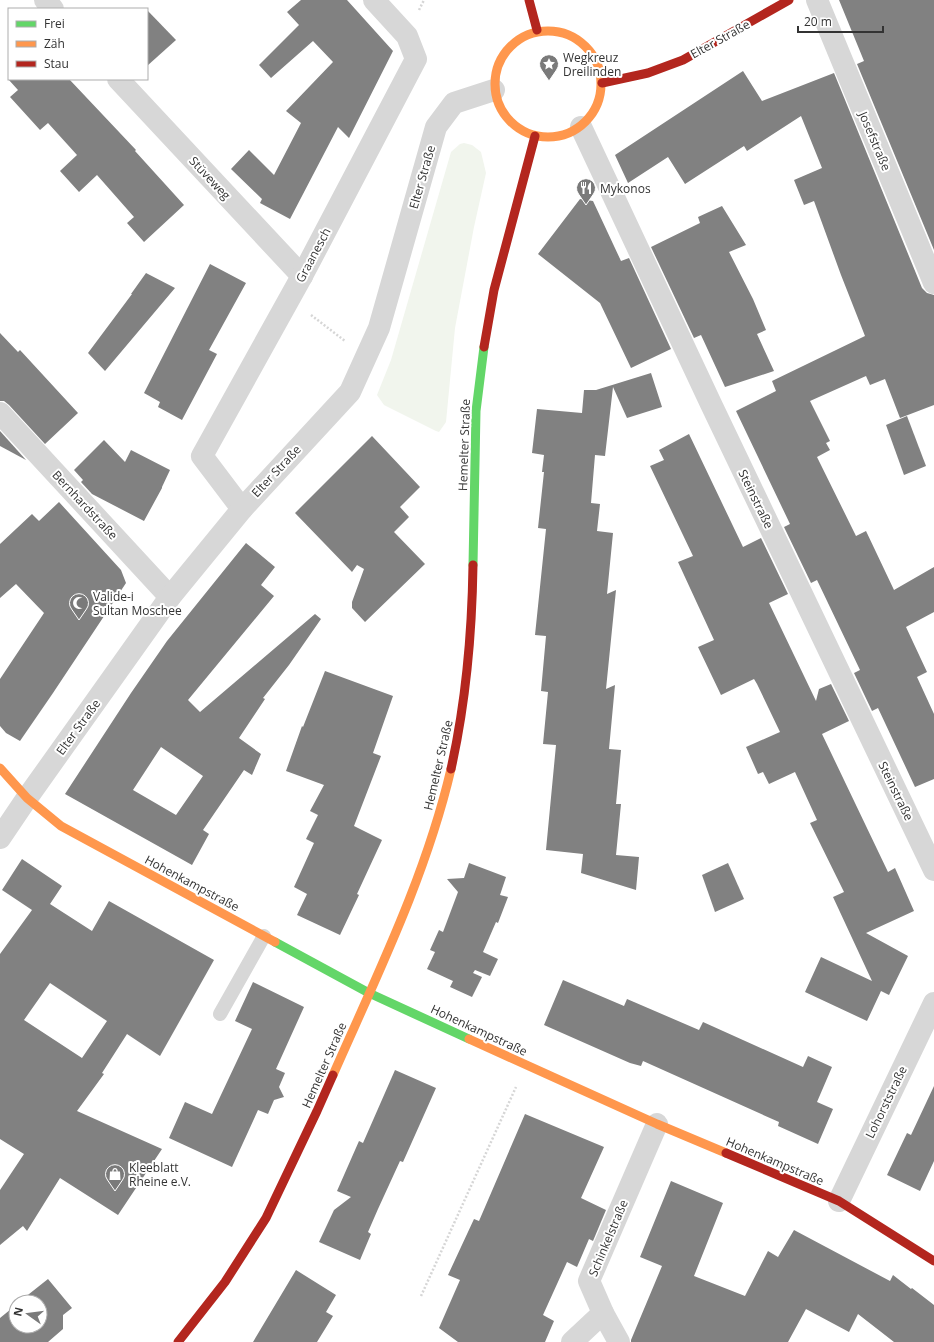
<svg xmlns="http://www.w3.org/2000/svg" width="934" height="1342" font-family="'Open Sans',sans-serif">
<rect width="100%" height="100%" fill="#fff"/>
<path fill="#f1f5ed" d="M464 143 472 145 481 152 486 173 474 227 455 328 446 422 439 432 436 431 384 405 377 395 391 360 451 152 460 144Z"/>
<g fill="#818181" fill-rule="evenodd">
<path d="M301 0H347L393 51 349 138 338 127 290 219 260 203 262 199 231 169 249 150 274 175 301 123 286 111 333 62 313 41 271 78 259 65 299 25 287 12Z"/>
<path d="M839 0H934V250L857 64 864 61Z"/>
<path d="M147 10 176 40 147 66Z"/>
<path d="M743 71 762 101 834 73 922 288 927 293 934 295V405L900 418 885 379 870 385 866 376 810 401 830 441 826 443 830 450 817 457 856 536 866 531 894 590 934 567V612L906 627 927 672 917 677 934 714V779L915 787 878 708 872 711 854 673 860 670 817 580 811 583 784 527 790 524 736 411 776 391 772 381 865 336 841 275 814 201 804 205 794 180 822 168 801 116 747 151 744 146 685 184 668 157 628 183 615 155Z"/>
<path d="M8 79H69L136 150 135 151 184 205 144 242 127 223 134 217 97 175 79 192 60 171 77 155 48 123 40 130 10 97 18 90Z"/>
<path d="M580 199 593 201 621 261 629 258 671 349 631 368 600 303 538 254Z"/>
<path d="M722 206 746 245 729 252 753 299 766 330 757 334 774 371 725 387 701 335 694 338 651 247 700 223 698 217Z"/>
<path d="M210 264 246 283 209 350 217 354 182 420 158 407 160 402 144 393Z"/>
<path d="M146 273 175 288 105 371 88 353 132 294H131Z"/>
<path d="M0 333 18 352 20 350 78 413 45 444 9 405 4 401H0Z"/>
<path d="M651 373 662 407 627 418 613 387 605 456 595 455 591 503 600 504 597 531 613 533 607 594 616 590 606 689 615 685 609 749 621 750 616 804H621L616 855 639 857 636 890 581 873 583 854 546 850 556 745 543 744 548 692 541 691 546 636 535 635 546 529 538 528 544 472H542L544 455 532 453 537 409 582 413 584 390H596Z"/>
<path d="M907 416 926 466 904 475 886 425Z"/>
<path d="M0 431 26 460 0 446Z"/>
<path d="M689 434 743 547 761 538 788 594 769 603 816 701 819 689 831 684 849 721 822 734 888 872 895 868 914 911 866 933 908 956 889 995 881 991 867 1021 805 992 821 957 872 981 833 897 844 892 810 823 817 820 795 772 769 784 763 772 758 774 746 747 780 732 757 684 754 679 721 695 698 647 714 640 678 562 693 556 650 466 664 460 659 450Z"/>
<path d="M372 436 420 487 400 507 409 517 394 532 425 564 365 622 352 608V602L364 569 357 565 352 572 295 513Z"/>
<path d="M104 440 125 462 131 450 170 470 162 487V488L144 521 92 494 81 482 83 480 74 470Z"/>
<path d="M59 502 121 570 126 583 53 693 20 741 6 733 0 726V679L44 613 16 584 0 598V544L32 514 39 521Z"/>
<path d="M246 543 275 567 261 585 274 596 188 700 200 712 315 614 321 619 289 665 263 698 265 699 239 738 261 754 252 775 244 770 203 830 209 834 192 865 65 794 131 693 167 641ZM161 747 203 776 176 815 133 790Z"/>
<path d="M325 671 393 696 373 753 381 756 354 826 382 840 357 894 359 895 340 935 297 915 307 894 294 887 314 843 306 839 318 815 310 811 324 785 286 771 302 726 303 727Z"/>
<path d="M22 859 62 886 50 904 92 931 109 901 214 960 160 1056 127 1034 102 1073 104 1074 77 1111 162 1149 118 1215 60 1178 27 1231 23 1226 0 1245V1190L24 1154 0 1139V954L32 910 2 890ZM50 983 107 1021 82 1058 24 1020Z"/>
<path d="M469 863 506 877 500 895 508 897 498 923 496 922 483 952 498 959 490 976 475 970 473 973 482 977 472 997 450 987 453 981 427 969 435 952 430 950 439 930 443 932 458 892 447 879 464 878Z"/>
<path d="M728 863 744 899 715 912 702 875Z"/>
<path d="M563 980 624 1006 627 999 699 1030 703 1022 803 1067 808 1056 832 1067 817 1102 833 1109 818 1144 778 1126 779 1122 643 1061 641 1066 630 1063 544 1025Z"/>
<path d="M253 982 304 1007 276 1069 285 1073 279 1087 284 1097 274 1100 268 1114 258 1110 232 1167 169 1138 185 1102 212 1114 252 1029 235 1021Z"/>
<path d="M395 1070 436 1088 403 1162 400 1161 378 1209 368 1232 371 1234 360 1260 319 1242 334 1210 351 1197 337 1191 359 1141 363 1143Z"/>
<path d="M934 1086V1161L920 1191 887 1175 907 1133 911 1135Z"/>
<path d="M525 1114 604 1147 581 1198 606 1210 593 1241 589 1239 577 1267 567 1262 543 1315 554 1321 545 1342H458L439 1328 460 1280 448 1275 474 1219 479 1221Z"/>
<path d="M671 1181 723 1203 694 1276 745 1296 768 1251 778 1257 794 1230 890 1281 893 1275 911 1289 912 1288 934 1305V1342H894L858 1314 849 1332 806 1309 788 1342H631V1340L662 1266 640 1257Z"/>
<path d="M296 1270 336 1295 326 1312 333 1316 317 1342H253Z"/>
<path d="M48 1279 72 1308 63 1315V1329L48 1342H0V1318L16 1305V1326H40V1302H19Z"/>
</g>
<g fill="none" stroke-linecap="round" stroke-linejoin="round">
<g stroke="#d6d6d6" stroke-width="2.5" stroke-dasharray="2 2" stroke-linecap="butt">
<path d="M419 10 424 0"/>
<path d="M311 315 345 341"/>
<path d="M421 1296 516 1087"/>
</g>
<path stroke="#d7d7d7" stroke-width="14" d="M220 1014 264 936"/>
<g stroke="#d7d7d7" stroke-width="22">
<path d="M45 0 53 9"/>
<path d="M817 0 934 283"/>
<path d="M118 79 302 276"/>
<path d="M581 127 711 404 934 870"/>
<path d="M0 413 170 597"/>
<path d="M242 509 202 456 302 276 416 59 407 36 374 0"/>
<path d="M0 838 27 798 170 597 242 509 350 392 379 328 436 127 454 103 494 90"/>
<path d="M839 1201 934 1003"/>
<path d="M603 1313 619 1342"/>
<path d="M572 1342 603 1313 589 1281 657 1124"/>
</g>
<g stroke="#63d668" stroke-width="9">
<path d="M473 565 476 411 484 347"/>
<path d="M275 942 369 993 469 1039"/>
</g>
<g stroke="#ff974d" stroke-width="9">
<circle cx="548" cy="84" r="53"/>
<path d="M0 768 27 798 61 826 275 942"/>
<path d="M469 1039 657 1124 726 1153"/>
<path d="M333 1075C377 975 426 876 451 769"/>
</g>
<g stroke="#b3261e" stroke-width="9">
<path d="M529 0 537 30"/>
<path d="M602 83 648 73 683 60 789 0"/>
<path d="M484 347 494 290 535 136"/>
<path d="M451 769C466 702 472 633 473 565"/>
<path d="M726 1153 839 1201 934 1261"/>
<path d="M178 1342 225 1282 266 1218 317 1111 333 1075"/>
</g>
</g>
<defs>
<symbol id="sight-pin" viewBox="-11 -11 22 30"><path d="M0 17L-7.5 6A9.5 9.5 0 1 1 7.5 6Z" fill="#7a7a7a" stroke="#fff"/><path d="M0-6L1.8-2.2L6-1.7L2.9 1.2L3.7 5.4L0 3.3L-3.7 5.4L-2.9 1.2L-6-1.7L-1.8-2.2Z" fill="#fff"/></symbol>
<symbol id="restaurant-pin" viewBox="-11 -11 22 30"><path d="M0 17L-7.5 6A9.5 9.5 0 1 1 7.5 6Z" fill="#7a7a7a" stroke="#fff"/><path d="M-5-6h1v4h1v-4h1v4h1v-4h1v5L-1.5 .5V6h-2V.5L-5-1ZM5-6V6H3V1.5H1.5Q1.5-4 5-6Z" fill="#fff"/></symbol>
<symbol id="mosque-pin" viewBox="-11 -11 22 30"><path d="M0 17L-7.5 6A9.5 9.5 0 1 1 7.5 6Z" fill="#7a7a7a" stroke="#fff"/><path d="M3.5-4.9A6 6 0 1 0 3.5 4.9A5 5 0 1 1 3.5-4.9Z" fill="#fff"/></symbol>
<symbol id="shop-pin" viewBox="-11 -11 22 30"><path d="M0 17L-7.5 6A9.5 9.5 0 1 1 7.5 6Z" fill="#7a7a7a" stroke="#fff"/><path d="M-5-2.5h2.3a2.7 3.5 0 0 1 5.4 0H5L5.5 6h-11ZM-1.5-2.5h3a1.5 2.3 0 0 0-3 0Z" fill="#fff"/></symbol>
</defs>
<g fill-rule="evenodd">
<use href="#sight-pin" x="538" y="53" width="22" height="30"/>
<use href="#restaurant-pin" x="575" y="177" width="22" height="30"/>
<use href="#mosque-pin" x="68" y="592" width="22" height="30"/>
<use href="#shop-pin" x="104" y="1163" width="22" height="30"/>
</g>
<g text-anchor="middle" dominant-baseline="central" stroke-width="4" stroke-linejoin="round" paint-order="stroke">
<g font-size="12" fill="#333" stroke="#fff">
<text transform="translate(720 39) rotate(-29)">Elter Straße</text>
<text transform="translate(875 141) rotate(67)">Josefstraße</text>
<text transform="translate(422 177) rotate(-74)">Elter Straße</text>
<text transform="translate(210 178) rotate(47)">Stüveweg</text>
<text transform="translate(313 255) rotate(-62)">Graanesch</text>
<text transform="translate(464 445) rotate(-88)">Hemelter Straße</text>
<text transform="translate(276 471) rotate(-47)">Elter Straße</text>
<text transform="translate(756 499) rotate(64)">Steinstraße</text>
<text transform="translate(85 505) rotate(47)">Bernhardstraße</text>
<text transform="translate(78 727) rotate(-54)">Elter Straße</text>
<text transform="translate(438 765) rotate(-77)">Hemelter Straße</text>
<text transform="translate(896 791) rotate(64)">Steinstraße</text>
<text transform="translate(192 883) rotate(28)">Hohenkampstraße</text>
<text transform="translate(479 1030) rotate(25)">Hohenkampstraße</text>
<text transform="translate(324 1065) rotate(-66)">Hemelter Straße</text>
<text transform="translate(886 1102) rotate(-64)">Lohorststraße</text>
<text transform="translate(775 1161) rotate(23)">Hohenkampstraße</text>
<text transform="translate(608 1238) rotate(-67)">Schinkelstraße</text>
</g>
<g font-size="12" fill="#333" stroke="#fff" text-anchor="start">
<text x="563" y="57">Wegkreuz<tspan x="563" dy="14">Dreilinden</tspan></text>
<text x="600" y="188">Mykonos</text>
<text x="93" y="596">Valide-i<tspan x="93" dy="14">Sultan Moschee</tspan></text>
<text x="129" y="1167">Kleeblatt<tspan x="129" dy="14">Rheine e.V.</tspan></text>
</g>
</g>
<rect x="8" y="8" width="140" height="72" fill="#ffffff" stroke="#adadad"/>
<rect x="16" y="21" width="20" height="6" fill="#63d668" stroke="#adadad"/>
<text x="44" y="28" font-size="12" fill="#333333">Frei</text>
<rect x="16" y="41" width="20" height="6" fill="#ff974d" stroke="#adadad"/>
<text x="44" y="48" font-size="12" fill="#333333">Zäh</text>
<rect x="16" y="61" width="20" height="6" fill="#b3261e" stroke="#adadad"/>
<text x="44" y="68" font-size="12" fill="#333333">Stau</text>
<g transform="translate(28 1314) rotate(284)"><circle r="19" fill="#ffffff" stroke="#adadad"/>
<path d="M0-3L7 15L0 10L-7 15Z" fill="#7a7a7a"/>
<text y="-6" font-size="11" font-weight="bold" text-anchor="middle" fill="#333333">N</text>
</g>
<path d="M798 26v6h85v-6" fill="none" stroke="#333333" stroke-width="2"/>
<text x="804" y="26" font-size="12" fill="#333333" stroke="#ffffff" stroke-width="3" paint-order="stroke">20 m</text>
</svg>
